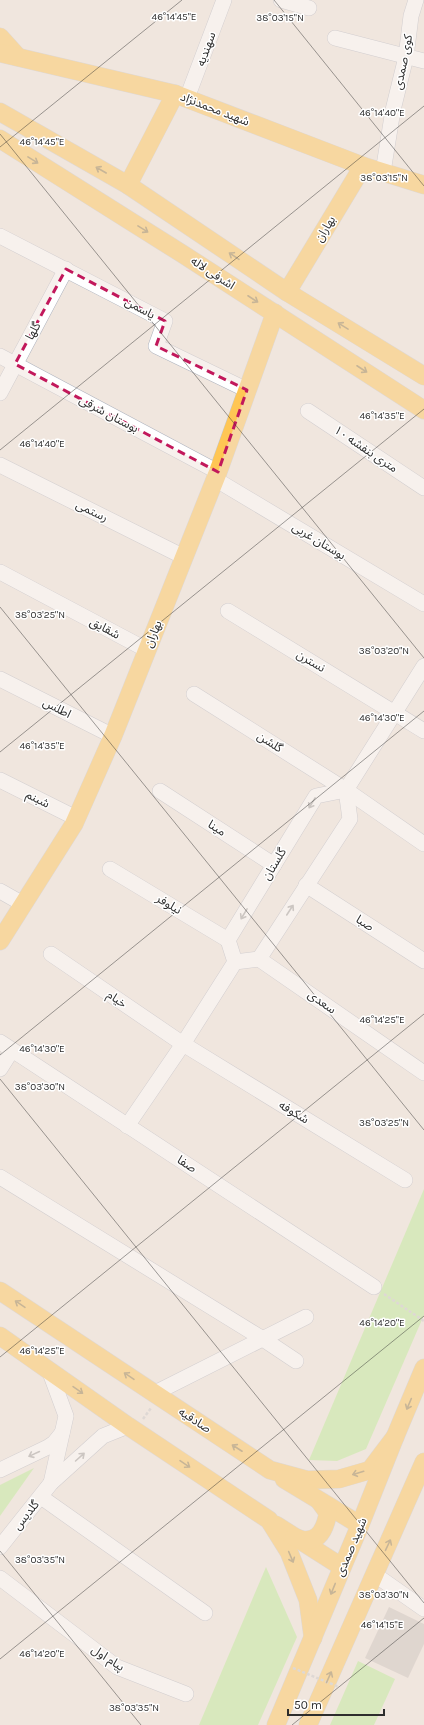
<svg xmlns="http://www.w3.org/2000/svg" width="424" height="1725" font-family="Karla,'Noto Sans Arabic',sans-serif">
<rect width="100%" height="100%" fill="#f0e6de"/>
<g fill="#bbec95">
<path d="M424 1189V1315L366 1449 337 1461 309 1460Z"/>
<path d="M34 1468 0 1516V1485Z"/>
<path d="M266 1567 297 1637 258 1725H199Z"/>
<path d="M358 1661 395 1679 374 1725H330Z"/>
</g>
<path fill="#cbc3bd" d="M389 1607 424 1624V1644L408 1678 365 1658Z"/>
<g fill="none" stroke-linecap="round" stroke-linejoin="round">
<defs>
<g id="minor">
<path d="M281 0 309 8"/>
<path d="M335 38 424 61"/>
<path d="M187 98 224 0"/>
<path d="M383 172 393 110 406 57 411 16 416 0"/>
<path d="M0 236 165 321 156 346 247 390"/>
<path d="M0 356 218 472"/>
<path d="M0 393 66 269"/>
<path d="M308 411 424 488"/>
<path d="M0 465 184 557"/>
<path d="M215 479 424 604"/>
<path d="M0 572 147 650"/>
<path d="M228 611 424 731"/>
<path d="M0 679 113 736"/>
<path d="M194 694 346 790 424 844"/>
<path d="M0 780 76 818"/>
<path d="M160 791 274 865"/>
<path d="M110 869 228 940"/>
<path d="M306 885 424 961"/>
<path d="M0 891 23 904"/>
<path d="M51 954 183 1044 405 1180"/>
<path d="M259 959 424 1073"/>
<path d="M235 962 228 940 316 796 346 790"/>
<path d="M0 1042 374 1287"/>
<path d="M0 1069 12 1050"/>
<path d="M127 1126 183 1044 235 962 259 959 350 819 346 790 424 666"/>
<path d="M0 1177 263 1339 296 1361"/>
<path d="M49 1370 66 1416 51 1483"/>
<path d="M155 1393 306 1317"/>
<path d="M0 1470 48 1447 54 1443 62 1433"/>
<path d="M41 1497 205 1613"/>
<path d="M0 1547 51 1483 103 1436 128 1426"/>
<path d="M374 1574 424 1609"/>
<path d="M0 1578 117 1667 186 1694"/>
</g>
<g id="major">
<path d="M0 37 18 57"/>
<path d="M0 53 175 94 363 166 424 185"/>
<path d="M0 112 128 185 287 292 424 376"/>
<path d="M0 139 181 253 424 410"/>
<path d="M128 185 175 94"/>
<path d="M287 292 363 166"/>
<path d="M0 941 74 824 113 736 218 472 275 313"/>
<path d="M0 1291 270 1470 307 1480 339 1479 370 1470 395 1437"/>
<path d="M0 1336 128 1426 269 1520 289 1552 308 1600 313 1638"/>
<path d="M284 1479 360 1525"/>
<path d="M276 1525 342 1567"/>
<path d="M294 1537C298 1538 303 1541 307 1540 322 1540 326 1524 328 1513L320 1502"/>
<path d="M276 1725 360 1525 395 1437 424 1368"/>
<path d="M308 1725 424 1462"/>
</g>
</defs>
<use href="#minor" stroke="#aeb3be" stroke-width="16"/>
<use href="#major" stroke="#c8c8c8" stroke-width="19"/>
<g stroke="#c8c8c8" stroke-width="2.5" stroke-dasharray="3 2" stroke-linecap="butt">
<path d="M384 1294 424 1321"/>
<path d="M143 1419 151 1408"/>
</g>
<use href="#minor" stroke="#fff" stroke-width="15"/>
<use href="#major" stroke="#ffc654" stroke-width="18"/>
<path stroke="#c8c8c8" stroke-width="2.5" stroke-dasharray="3 2" stroke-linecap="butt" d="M293 1668 339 1687"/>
</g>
<defs><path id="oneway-shaft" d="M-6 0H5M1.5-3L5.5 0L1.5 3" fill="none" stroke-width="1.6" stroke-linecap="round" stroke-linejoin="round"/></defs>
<g stroke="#967a40">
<use href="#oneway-shaft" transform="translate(33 160) rotate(32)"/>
<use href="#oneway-shaft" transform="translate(101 170) rotate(-150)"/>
<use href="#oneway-shaft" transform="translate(143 229) rotate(32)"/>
<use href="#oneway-shaft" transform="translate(234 256) rotate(-146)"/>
<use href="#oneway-shaft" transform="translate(253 299) rotate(33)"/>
<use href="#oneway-shaft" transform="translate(343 326) rotate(-148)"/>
<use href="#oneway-shaft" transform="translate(362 369) rotate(33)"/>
<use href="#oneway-shaft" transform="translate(20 1304) rotate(-146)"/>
<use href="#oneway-shaft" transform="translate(129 1376) rotate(-146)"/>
<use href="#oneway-shaft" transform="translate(78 1390) rotate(35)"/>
<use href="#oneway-shaft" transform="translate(409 1404) rotate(113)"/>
<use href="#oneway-shaft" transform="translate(237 1448) rotate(-147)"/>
<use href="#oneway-shaft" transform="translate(185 1464) rotate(34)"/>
<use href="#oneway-shaft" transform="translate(358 1473) rotate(163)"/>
<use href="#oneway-shaft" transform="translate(388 1545) rotate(-65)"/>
<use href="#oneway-shaft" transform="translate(291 1557) rotate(67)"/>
<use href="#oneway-shaft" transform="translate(333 1589) rotate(112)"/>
<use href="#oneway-shaft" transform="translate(329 1677) rotate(-66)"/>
</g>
<g stroke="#a0a0a0">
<use href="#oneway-shaft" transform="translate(312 803) rotate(121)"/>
<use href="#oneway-shaft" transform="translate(290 910) rotate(-57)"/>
<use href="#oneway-shaft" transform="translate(244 914) rotate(121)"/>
<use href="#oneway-shaft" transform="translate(34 1454) rotate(155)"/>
<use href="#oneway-shaft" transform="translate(80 1457) rotate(-42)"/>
</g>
<path d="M0 0H424V1725H0ZM66 269 165 321 156 346 247 390 218 472 15 364Z" fill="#f0e6de" fill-opacity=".55" fill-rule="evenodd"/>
<path fill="none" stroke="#c2185b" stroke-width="3" stroke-dasharray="8 5" stroke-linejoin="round" d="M66 269 165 321 156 346 247 390 218 472 15 364Z"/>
<path fill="none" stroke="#2d2d2d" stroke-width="1" stroke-opacity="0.45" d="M274 0 424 186M0 134 424 658M0 147 182 0M0 450 424 106M0 607 424 1130M0 752 424 409M0 1055 424 711M0 1079 424 1603M0 1357 424 1014M0 1551 141 1725M0 1659 424 1316M292 1725 424 1618"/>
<g text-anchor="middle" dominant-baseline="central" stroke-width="3" stroke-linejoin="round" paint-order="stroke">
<g font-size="12" fill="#2d2d2d" stroke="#fff">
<text transform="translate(206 49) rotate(-70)">سهندیه</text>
<text transform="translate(403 62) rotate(-79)">کوی صمدی</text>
<text transform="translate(215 109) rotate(21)">شهید محمدنژاد</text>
<text transform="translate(325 229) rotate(-59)">بهاران</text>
<text transform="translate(213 273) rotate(33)">اشرفی لاله</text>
<text transform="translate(140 308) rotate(28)">یاسمن</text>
<text transform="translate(33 331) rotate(-61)">گلها</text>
<text transform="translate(109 414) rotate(28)">بوستان شرقی</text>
<text transform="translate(366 449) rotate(34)">۱۰ متری بنفشه</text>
<text transform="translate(92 511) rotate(26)">رستمی</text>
<text transform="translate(319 541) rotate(31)">بوستان غربی</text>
<text transform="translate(105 628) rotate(28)">شقایق</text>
<text transform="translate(153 634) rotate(-68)">بهاران</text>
<text transform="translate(311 661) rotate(31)">نسترن</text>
<text transform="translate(57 708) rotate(27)">اطلس</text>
<text transform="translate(270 742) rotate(32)">گلشن</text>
<text transform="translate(38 799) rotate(27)">شبنم</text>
<text transform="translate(217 828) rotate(33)">مینا</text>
<text transform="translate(274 864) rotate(-59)">گلستان</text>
<text transform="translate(169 904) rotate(31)">نیلوفر</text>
<text transform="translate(365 923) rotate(33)">صبا</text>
<text transform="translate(117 999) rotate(34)">خیام</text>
<text transform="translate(322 1002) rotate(35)">سعدی</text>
<text transform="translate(294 1112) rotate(31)">شکوفه</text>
<text transform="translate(187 1164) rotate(33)">صفا</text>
<text transform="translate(195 1420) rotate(33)">صادقیه</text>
<text transform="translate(26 1515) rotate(-51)">گلدیس</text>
<text transform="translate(351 1547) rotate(-67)">شهید صمدی</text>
<text transform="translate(108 1658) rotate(33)">پیام اول</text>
</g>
</g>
<g font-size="10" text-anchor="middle" fill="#2d2d2d" stroke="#fff" stroke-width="3" stroke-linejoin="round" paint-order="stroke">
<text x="174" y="20">46°14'45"E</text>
<text x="280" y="21">38°03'15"N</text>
<text x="382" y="116">46°14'40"E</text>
<text x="42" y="145">46°14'45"E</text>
<text x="384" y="181">38°03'15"N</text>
<text x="382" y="419">46°14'35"E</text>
<text x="42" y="447">46°14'40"E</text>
<text x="40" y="618">38°03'25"N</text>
<text x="384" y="654">38°03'20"N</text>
<text x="382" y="721">46°14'30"E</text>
<text x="42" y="749">46°14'35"E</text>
<text x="382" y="1023">46°14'25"E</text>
<text x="42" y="1052">46°14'30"E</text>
<text x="40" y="1090">38°03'30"N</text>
<text x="384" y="1126">38°03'25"N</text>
<text x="382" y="1326">46°14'20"E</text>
<text x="42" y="1354">46°14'25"E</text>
<text x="40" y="1563">38°03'35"N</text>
<text x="384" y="1598">38°03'30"N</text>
<text x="382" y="1628">46°14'15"E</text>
<text x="42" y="1657">46°14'20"E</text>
<text x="134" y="1711">38°03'35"N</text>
</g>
<path d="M288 1709v6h96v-6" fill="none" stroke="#2d2d2d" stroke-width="2"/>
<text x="294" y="1709" font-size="12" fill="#2d2d2d" stroke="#ffffff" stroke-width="3" paint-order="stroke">50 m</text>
</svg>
